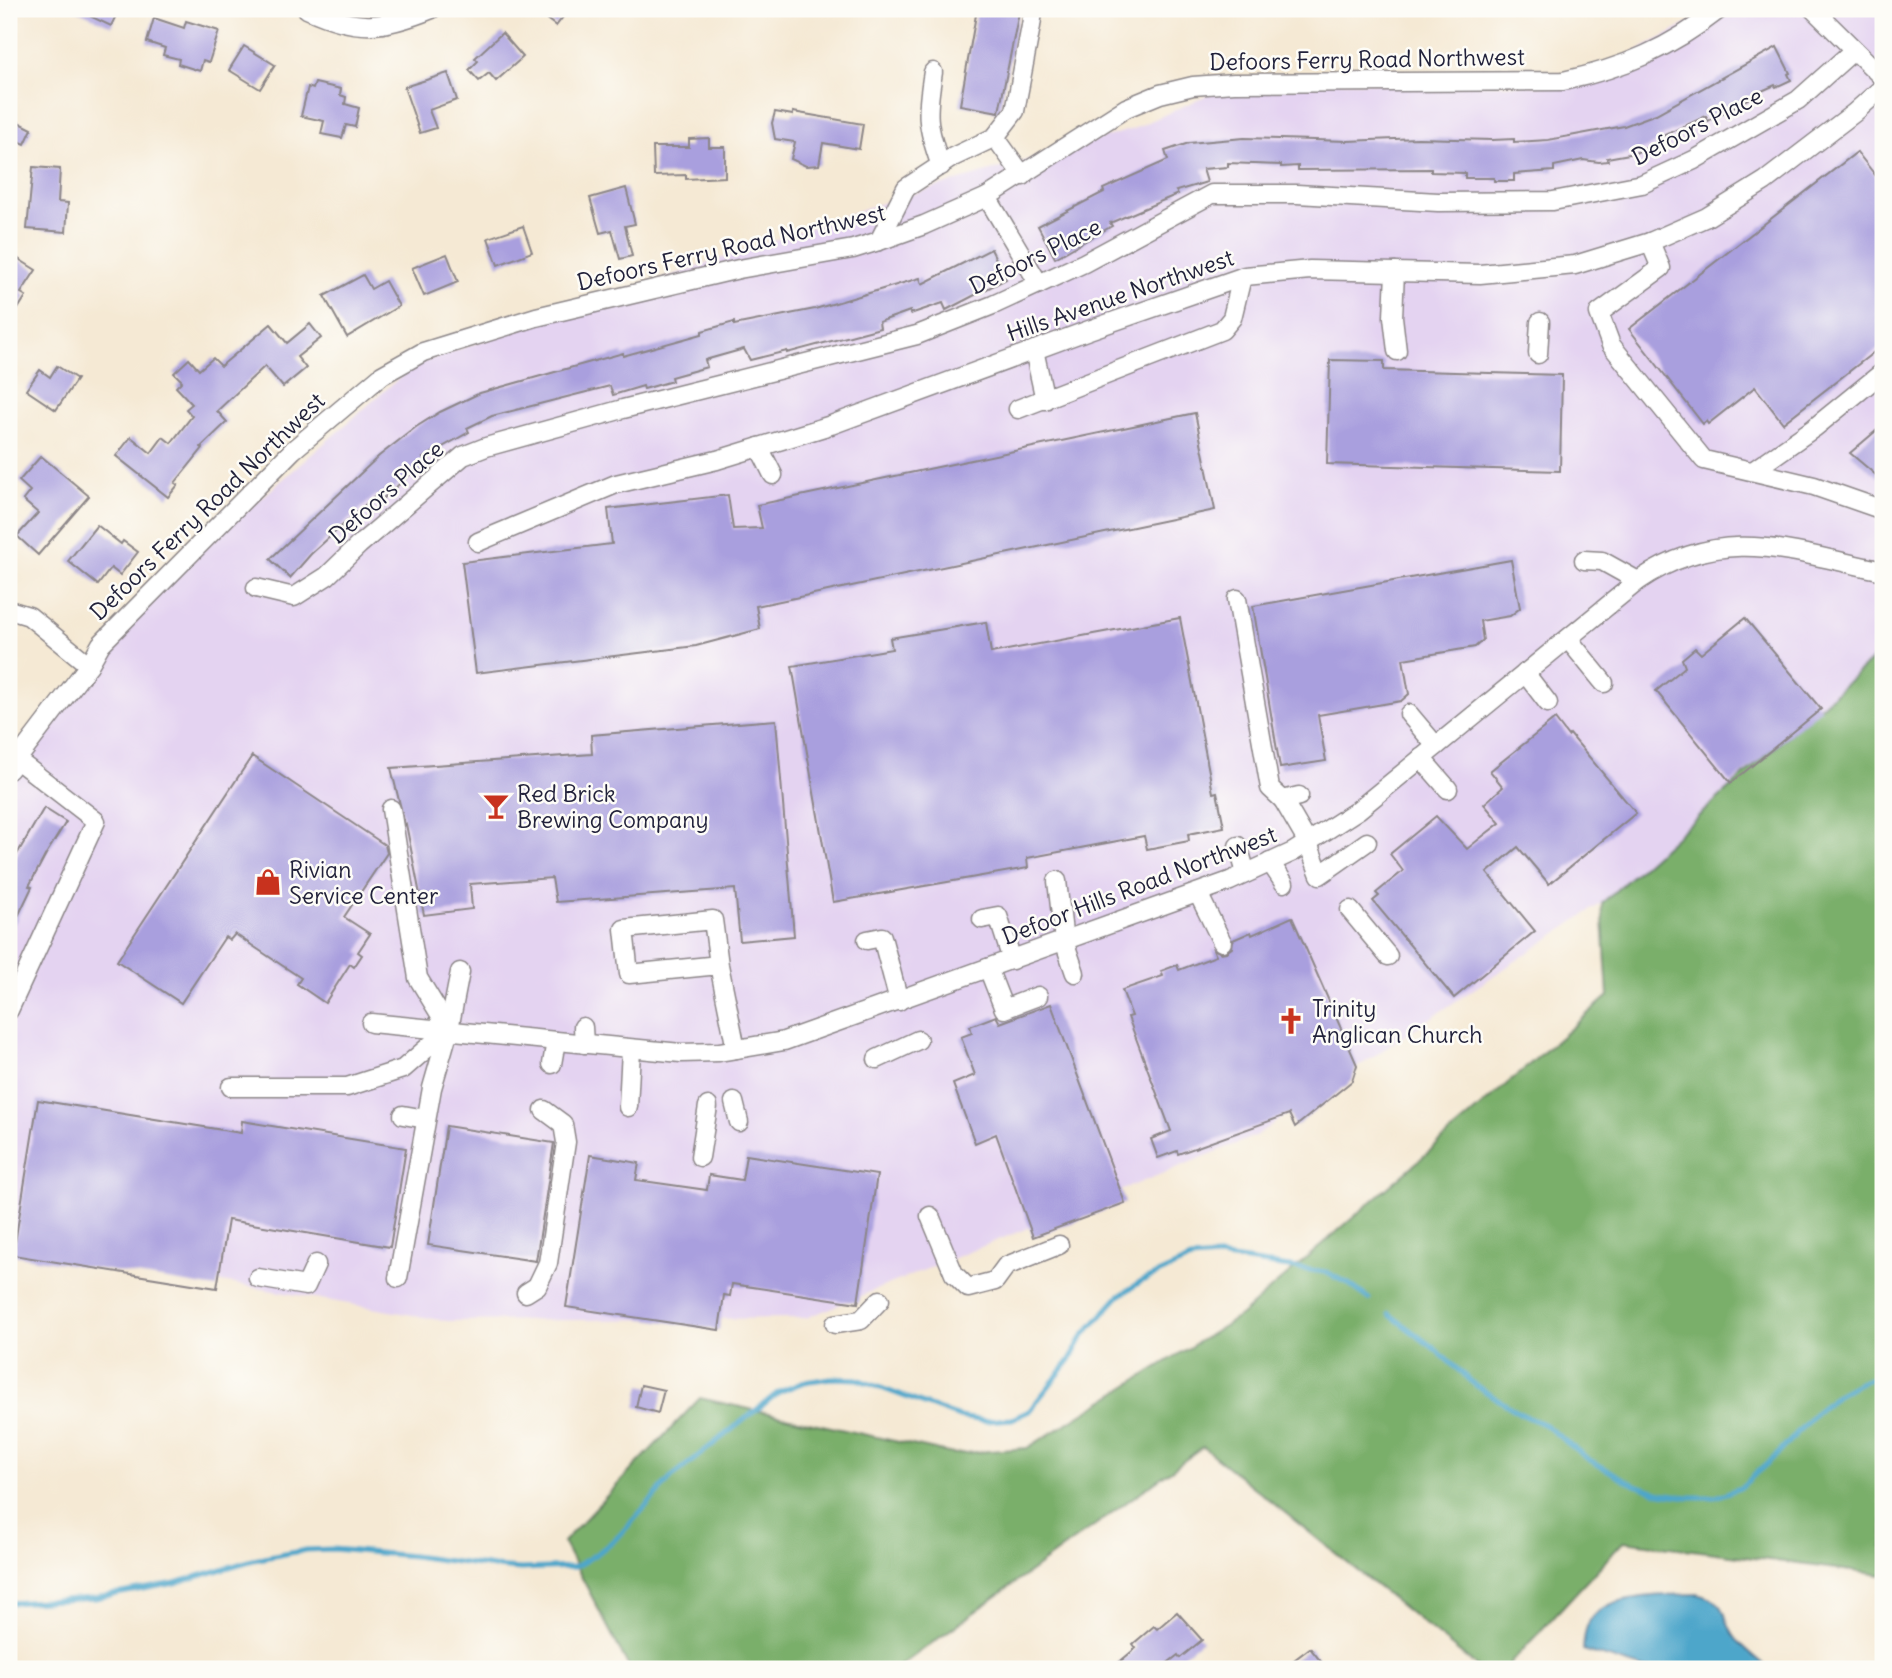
<svg xmlns="http://www.w3.org/2000/svg" width="1892" height="1678" font-family="Delius,sans-serif">
<rect width="100%" height="100%" fill="#fdfcf7"/>
<filter id="ink" filterUnits="userSpaceOnUse"><feTurbulence type="fractalNoise" baseFrequency=".0143" numOctaves="2"/><feDisplacementMap in="SourceGraphic" scale="14" xChannelSelector="R" yChannelSelector="G"/><feConvolveMatrix kernelMatrix="1 2 1 2 8 2 1 2 1" color-interpolation-filters="sRGB"/></filter>
<filter id="wash" filterUnits="userSpaceOnUse"><feTurbulence type="fractalNoise" baseFrequency=".00686" numOctaves="4" result="noise"/><feDisplacementMap in="SourceGraphic" scale="28" xChannelSelector="R" yChannelSelector="G"/><feGaussianBlur stdDeviation="1.57" result="paint"/><feColorMatrix in="noise" values="0 0 0 0 0 0 0 0 0 0 0 0 0 0 0 0 0 1.4 0 .05"/><feComposite in="paint" operator="in"/></filter>
<g filter="url(#wash)">
<rect width="100%" height="100%" fill="#f5e9d4"/>
<path fill="#e4d3f1" d="M1715 9H1883V650L1602 903 1255 1136 806 1318 447 1321 9 1245V770L70 689 193 558 414 365 869 207 1133 129 1241 80 1572 86Z"/>
<path fill="#7aaf6b" stroke="#4e6853" stroke-width="2" d="M1883 650V1575L1624 1541 1505 1669H1480L1203 1447 896 1669H630L563 1542 700 1398 953 1454 1027 1448 1240 1316 1608 996 1602 903Z"/>
<path fill="#4da6ca" stroke="#386482" stroke-width="2" d="M1697 1594C1736 1605 1717 1615 1737 1640 1747 1651 1759 1660 1770 1669H1644L1583 1650C1584 1638 1585 1623 1595 1614 1615 1594 1670 1595 1697 1594Z"/>
<g fill="none" stroke-linecap="round" stroke-linejoin="round">
<g stroke="#4da6ca" stroke-width="5">
<path d="M1389 1314 1435 1349 1475 1385 1521 1414 1545 1425 1588 1459 1635 1485 1661 1493 1688 1497H1715L1740 1488 1780 1452 1816 1412 1837 1395 1861 1382 1883 1374"/>
<path d="M9 1603 95 1598 175 1583 253 1560 306 1550 333 1549 413 1556 494 1567 521 1569 575 1567 598 1553 619 1536 673 1476 779 1392 804 1382 831 1378 857 1379 959 1417 985 1421 1012 1419 1029 1411 1070 1360 1083 1336 1119 1296 1142 1281 1191 1259 1218 1257 1325 1272 1349 1284 1369 1299"/>
</g>
</g>
<g id="blocks">
<g fill="#a99fde">
<path d="M75 9H119L111 26Z"/>
<path d="M533 9H569L556 26Z"/>
<path d="M977 9H1001L1019 12 999 112 960 105Z"/>
<path d="M154 18 184 28 186 21 219 31 209 62 203 60 200 71 178 64 179 59 163 55 165 48 147 42Z"/>
<path d="M502 33 523 57 496 81 489 73 479 81 469 70 478 61 475 58Z"/>
<path d="M244 46 275 65 260 89 229 70Z"/>
<path d="M1777 47 1790 73 1788 74 1791 80 1776 87 1775 85 1764 90 1708 121 1706 116 1656 139 1658 143 1635 153 1607 158 1608 161 1599 162 1583 160 1554 166V171L1514 174V181H1494V178H1465V173L1431 172V169L1298 170V166L1281 167V165L1228 163V167L1203 169 1207 182 1176 191 1178 194 1110 223 1112 226 1055 258 1038 226 1104 192 1103 189 1168 160 1165 151 1189 143 1244 138 1348 141 1418 138 1492 140 1514 139V142L1548 140 1624 126 1656 114Z"/>
<path d="M448 73 457 100 429 110 436 128 420 133 404 87Z"/>
<path d="M315 83 341 89 340 95 346 97 345 104 359 108 355 127 346 125 342 138 321 134 324 121 301 116 308 87 313 89Z"/>
<path d="M775 112 793 115V112L863 124 859 149 823 143 819 165 806 166 791 159 795 142 775 139 772 123Z"/>
<path d="M16 121 32 129 25 144 9 137Z"/>
<path d="M709 138V147H725V177L686 179V175L654 176 653 147H689V139Z"/>
<path d="M1857 152 1883 185V345L1783 423 1755 387 1708 424 1706 421 1703 424 1629 329Z"/>
<path d="M33 167 60 169 58 202 68 203 66 232 27 229Z"/>
<path d="M626 188 635 224 625 226 632 256 620 259 612 230 600 233 590 198Z"/>
<path d="M523 226 532 252 498 265 488 238Z"/>
<path d="M991 249 1006 279 946 310 943 303 910 314V311L879 322 880 328 787 353V351L750 360 744 349 705 360 707 367 671 377 672 381 644 389 643 386 613 395 610 386 492 416 467 428 469 432 423 458 428 465 414 476 412 473 381 500 376 495 311 554 290 578 270 559 379 456 416 427 440 412 480 393 623 353V356L702 334V331L734 322V325L815 309 920 278 922 284Z"/>
<path d="M9 253 36 270 21 293 26 296 9 323Z"/>
<path d="M447 254 458 282 424 296 412 268Z"/>
<path d="M363 275 371 289 385 281 399 306 347 337 324 296Z"/>
<path d="M271 324 287 343 310 324 321 338 297 357 306 368 283 387 265 366 217 411 227 422 201 447 203 448 175 483 178 485 168 497 116 456 131 437 151 453 163 437 171 443 192 416 186 409 192 404 176 387 182 381 174 373 189 359 199 370 213 358 221 366Z"/>
<path d="M1330 360 1384 361V370L1562 375 1560 471 1327 464Z"/>
<path d="M57 366 77 379 56 410 26 390 40 370 50 377Z"/>
<path d="M1195 413 1215 510 756 606 760 629 696 646 476 673 462 562 612 544 608 509 728 495 733 529 762 528 757 505Z"/>
<path d="M1883 425V481L1850 453Z"/>
<path d="M41 456 89 496 38 555 17 536 38 513 23 500 30 491 19 481Z"/>
<path d="M97 525 121 544 123 541 138 552 120 575 111 568 98 585 68 561Z"/>
<path d="M1511 560 1520 608 1510 616 1480 621 1483 640 1475 647 1403 659 1409 694 1401 701 1318 715 1326 761 1280 768 1253 606Z"/>
<path d="M1180 618 1213 793 1217 792 1224 827 1188 834 1189 841 1147 849 1144 836 1027 858 1028 868 833 902 792 666 892 649 890 638 986 622 991 653Z"/>
<path d="M1745 618 1821 709 1731 783 1656 691 1685 667 1682 659 1695 648 1701 654Z"/>
<path d="M1555 719 1568 736 1570 734 1636 813 1549 884 1518 847 1487 873 1535 931 1454 998 1373 901 1379 896 1376 893 1403 871 1390 854 1436 816 1467 849 1483 836 1500 823 1484 804 1503 787 1490 771Z"/>
<path d="M776 720 794 936 740 941 735 889 556 902 552 878 470 884 472 909 424 915 406 824 405 825 391 768 592 754 591 735Z"/>
<path d="M252 756 385 845 387 853 344 917 370 934 358 952 362 955 354 967 350 964 325 1003 297 984 301 978 235 934 230 940 225 937 181 1003 117 961Z"/>
<path d="M44 808 66 822 46 854 29 886 32 887 9 935V868Z"/>
<path d="M1292 917 1357 1065 1352 1081 1295 1127 1289 1114 1178 1154 1177 1151 1158 1158 1151 1139 1171 1131 1128 1017 1132 1016 1122 990 1163 976 1161 971 1177 965 1179 970 1216 956 1213 949 1221 953 1226 952 1232 948 1233 940 1251 932 1252 935Z"/>
<path d="M1051 1004 1125 1203 1033 1237 996 1134 975 1143 953 1084 975 1075 961 1037 972 1033 970 1026 996 1016 1000 1023Z"/>
<path d="M38 1100 241 1133 242 1121 406 1148 390 1247 228 1220 217 1288 13 1255Z"/>
<path d="M446 1126 554 1143 536 1261 428 1245Z"/>
<path d="M590 1155 639 1163 636 1180 707 1190 709 1175 742 1180 746 1155 877 1175 858 1303 732 1284 730 1296 724 1295 719 1330 566 1307Z"/>
<path d="M641 1385 664 1390 658 1413 636 1407Z"/>
<path d="M1177 1612 1202 1640 1180 1658 1178 1655 1160 1669H1111L1136 1648 1133 1644 1154 1626 1157 1629Z"/>
<path d="M1310 1648 1327 1669H1282Z"/>
</g>
</g>
</g>
<g filter="url(#ink)">
<use href="#blocks" fill-opacity="0" stroke="#8c8688" stroke-width="2"/>
<g fill="none" stroke-linecap="round" stroke-linejoin="round">
<defs>
<g id="minor">
<path d="M307 9C357 32 383 29 432 9"/>
<path d="M1813 9 1883 78"/>
<path d="M933 72C926 114 926 125 941 166"/>
<path d="M995 137 1023 176"/>
<path d="M987 197 1039 284"/>
<path d="M879 241 906 188 953 157 995 137 1015 111 1031 26 1033 12 1031 9"/>
<path d="M1650 242 1661 268 1599 313 1611 345 1704 460 1814 486 1883 510"/>
<path d="M1395 272 1393 317 1397 351"/>
<path d="M1034 350 1045 400"/>
<path d="M1538 354 1540 322"/>
<path d="M1018 409 1222 330 1232 318 1242 277"/>
<path d="M759 447 773 475"/>
<path d="M1754 470 1814 428 1883 372"/>
<path d="M478 542 616 484 717 460 831 425 1089 330 1245 276 1310 270 1480 274 1575 265 1650 242 1707 217 1765 181 1854 113 1883 87"/>
<path d="M1584 560 1602 561 1638 581"/>
<path d="M256 588 294 597 327 576 359 545 463 456 486 447 623 409 917 335 993 305 1084 263 1212 194H1297L1438 202 1553 201 1642 184 1694 160 1798 100 1854 50"/>
<path d="M1237 599 1270 788 1283 800 1299 796"/>
<path d="M9 610 29 616 89 665"/>
<path d="M1568 639 1604 683"/>
<path d="M1525 673 1548 703"/>
<path d="M1409 714 1436 746"/>
<path d="M1421 758 1448 789"/>
<path d="M9 770 89 665 101 644 293 450 382 375 423 352 536 317 739 269 853 249 879 241 924 225 987 197 1126 108 1160 94 1193 86 1234 83 1563 81C1624 68 1670 48 1720 9"/>
<path d="M1283 800 1308 843 1320 875 1367 842"/>
<path d="M391 809 418 978 449 1029"/>
<path d="M1238 846 1246 873"/>
<path d="M1270 862 1284 883"/>
<path d="M1057 881 1064 941 1075 973"/>
<path d="M1198 893 1222 942"/>
<path d="M1350 910 1388 956"/>
<path d="M982 919 998 916 1012 960"/>
<path d="M867 940 882 937 899 1001"/>
<path d="M719 965 629 974 624 929 713 920 719 965 736 1049"/>
<path d="M988 968 1004 1009 1038 996"/>
<path d="M9 1010 96 821 17 760"/>
<path d="M371 1023 681 1053 719 1052 784 1041 1230 881 1293 852 1358 810 1638 581C1723 523 1791 552 1883 571"/>
<path d="M583 1027 584 1044"/>
<path d="M877 1059 918 1040"/>
<path d="M552 1064 556 1041"/>
<path d="M231 1087H347L403 1069 449 1029"/>
<path d="M734 1102 739 1122"/>
<path d="M628 1107 631 1050"/>
<path d="M403 1115 426 1119"/>
<path d="M700 1157 708 1106"/>
<path d="M930 1216 954 1274 968 1288 995 1281 1006 1266 1059 1245"/>
<path d="M258 1278 306 1286 316 1264"/>
<path d="M398 1278 432 1088 449 1029 460 972"/>
<path d="M526 1293 537 1286 548 1263 566 1142 563 1124 544 1110"/>
<path d="M835 1324 861 1320 880 1300"/>
</g>
</defs>
<use href="#minor" stroke="#8c8688" stroke-width="21"/>
<use href="#minor" stroke="#fff" stroke-width="18"/>
</g>
</g>
<defs>
<symbol id="bar-bare" viewBox="-9 -9 18 18"><path d="M-6-5H6L.8 .8V4.5H3.5V6h-7V4.5H-.8V.8Z" fill="#c8321e" stroke="#fdfcf7" stroke-width="2.5" paint-order="stroke"/></symbol>
<symbol id="shop-bare" viewBox="-9 -9 18 18"><path d="M-5-2.5h2.3a2.7 3.5 0 0 1 5.4 0H5L5.5 6h-11ZM-1.5-2.5h3a1.5 2.3 0 0 0-3 0Z" fill="#c8321e" stroke="#fdfcf7" stroke-width="2.5" paint-order="stroke"/></symbol>
<symbol id="church-bare" viewBox="-9 -9 18 18"><path d="M-1.2-6h2.4v3.5h3.3v2.4h-3.3V6h-2.4V-.1h-3.3v-2.4h3.3Z" fill="#c8321e" stroke="#fdfcf7" stroke-width="2.5" paint-order="stroke"/></symbol>
</defs>
<g fill-rule="evenodd">
<use href="#bar-bare" x="477" y="787" width="38" height="38"/>
<use href="#shop-bare" x="249" y="863" width="38" height="38"/>
<use href="#church-bare" x="1272" y="1002" width="38" height="38"/>
</g>
<g text-anchor="middle" dominant-baseline="central" stroke-width="5" stroke-linejoin="round" paint-order="stroke">
<g font-size="23" fill="#22223b" stroke="#fdfcf7">
<text transform="translate(1367 59) rotate(-1)">Defoors Ferry Road Northwest</text>
<text transform="translate(1697 126) rotate(-27)">Defoors Place</text>
<text transform="translate(731 247) rotate(-13)">Defoors Ferry Road Northwest</text>
<text transform="translate(1035 256) rotate(-26)">Defoors Place</text>
<text transform="translate(1120 295) rotate(-19)">Hills Avenue Northwest</text>
<text transform="translate(386 492) rotate(-41)">Defoors Place</text>
<text transform="translate(207 506) rotate(-44)">Defoors Ferry Road Northwest</text>
<text transform="translate(1139 885) rotate(-21)">Defoor Hills Road Northwest</text>
</g>
<g font-size="23" fill="#22223b" stroke="#fdfcf7" text-anchor="start">
<text x="517" y="793">Red Brick<tspan x="517" dy="26">Brewing Company</tspan></text>
<text x="289" y="869">Rivian<tspan x="289" dy="26">Service Center</tspan></text>
<text x="1312" y="1008">Trinity<tspan x="1312" dy="26">Anglican Church</tspan></text>
</g>
</g>
<rect width="1892" height="1678" fill="none" stroke="#fdfcf7" stroke-width="35"/>
</svg>
